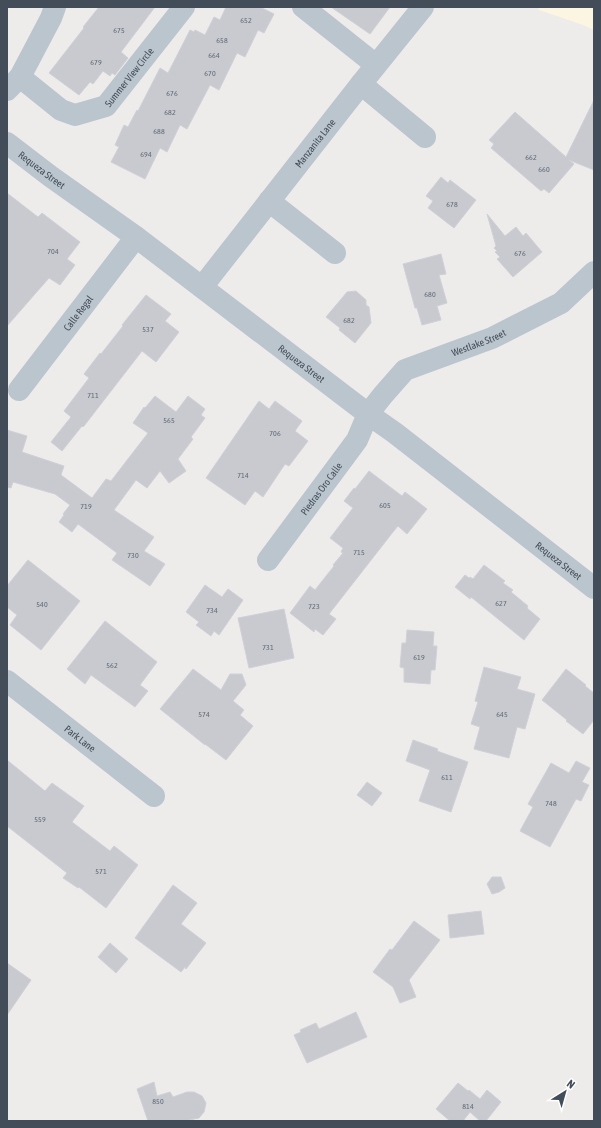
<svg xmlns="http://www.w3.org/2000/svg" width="601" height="1128" font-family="'Asap Condensed',sans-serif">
<rect width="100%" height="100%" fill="#eeebeb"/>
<path fill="#fcf5e1" d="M538 7H594V30L583 25 539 10Z"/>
<g fill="#c8cad0" stroke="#cfd1d7">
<path d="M99 7H155L121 52 128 58 115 75 112 73 110 76 103 71 93 84 90 82 79 95 49 73 84 28 83 27Z"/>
<path d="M226 7H260L274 14 264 33 258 30 245 57 237 53 219 90 210 85 187 129 180 125 167 152 160 148 145 179 111 162 119 147 115 145 124 125 128 127 137 110 138 111 160 68 168 73 190 30 194 32 195 30 205 35 214 17 220 20Z"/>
<path d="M331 7H390L370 34Z"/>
<path d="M594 100V170L569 160 574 164 549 193 544 189 541 191 491 148 494 144 489 140 515 112 566 157Z"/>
<path d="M441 177 448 183 450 180 476 200 454 228 428 208 433 201 426 196Z"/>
<path d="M7 193 38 217 42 213 80 242 67 259 75 265 60 285 49 278 7 326Z"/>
<path d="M487 214 505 236 516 227 523 236 526 233 542 252 513 277 497 259 500 257 495 252 497 251 494 248 496 246Z"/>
<path d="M441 254 446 274 439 275 447 303 437 306 441 320 422 325 417 308H415L403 264Z"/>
<path d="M356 291 366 300V305L369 307 371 323 355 343 339 330 340 328 326 317 347 292Z"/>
<path d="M146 295 171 314 165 321 179 332 156 362 142 351 84 426 83 427 82 426 62 451 51 442 71 417 64 411 89 378 84 374 100 353 101 354 123 326 122 325Z"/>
<path d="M155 396 176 412 188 396 205 409 201 415 205 418 191 437 193 439 178 459 186 471 169 483 160 471 147 488 136 480 114 510 154 537 144 551 165 564 150 586 112 560 117 553 78 524 72 532 59 522 64 515 63 514 70 505 55 494 13 482 11 488 7 487V430L27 436 22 452 64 466 61 475 92 498 106 479 111 481 148 433 133 423 144 407 145 408Z"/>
<path d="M259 401 269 409 275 401 302 421 295 431 308 441 289 466 285 464 263 497 255 491 245 505 206 478Z"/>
<path d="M369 471 402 496 405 492 427 509 407 534 398 526 393 532 329 614 336 619 323 635 315 629 314 632 290 613 310 586 315 590 334 566 333 565 343 553 341 552 343 548 330 538 353 508 344 501 354 488 355 489Z"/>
<path d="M28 560 80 601 41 650 10 625 17 615 7 607V586Z"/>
<path d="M484 565 505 581 503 583 513 590 511 592 528 606 527 608 540 619 524 640 471 597 470 599 455 587 465 575 469 578 470 577 473 579Z"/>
<path d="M205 585 222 597 228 589 243 600 219 635 214 631 211 636 196 625 199 622 186 612Z"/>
<path d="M284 609 294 658 249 668 238 618Z"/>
<path d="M105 621 157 662 140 685 148 691 135 707 91 675 85 684 67 669Z"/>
<path d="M407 630 434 632 433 646H437L435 670H431L430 684 404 682V668L400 667 402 643H406Z"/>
<path d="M484 667 521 677 517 689 535 694 525 729 517 727 509 758 474 749 480 727 471 724 478 702 475 701Z"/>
<path d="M193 669 221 690 230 674H242L246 685 233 701 244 710 240 715 253 726 226 760 205 744V745L160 709Z"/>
<path d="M566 669 586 685 585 686 594 693V720L583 734 566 721 567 720 542 700Z"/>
<path d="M413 740 438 749 437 751 468 762 451 812 419 801 430 770 406 761Z"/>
<path d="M7 760 45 791 52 783 84 806 72 822 110 851 114 846 138 865 106 908 79 887 78 888 63 878 67 873 7 826Z"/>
<path d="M576 761 590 768 582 782 589 785 581 801 576 799 550 847 520 831 533 807 528 804 551 763 569 773Z"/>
<path d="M367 782 382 793 372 806 357 795Z"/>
<path d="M492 877H501L505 888 499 892 492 894 487 884Z"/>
<path d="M173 885 197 903 181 924 206 943 186 969 185 967 181 972 135 938Z"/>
<path d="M481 911 484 934 450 938 448 915Z"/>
<path d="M414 921 440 940 409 980 416 997 400 1003 393 987 373 972 390 949 392 950Z"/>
<path d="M110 943 128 959 116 973 98 957Z"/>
<path d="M7 963 31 980 7 1015Z"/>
<path d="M356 1012 367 1037 307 1063 294 1035 301 1032 300 1030 316 1023 319 1029Z"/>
<path d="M154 1082 157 1096 170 1092 173 1097 187 1092H194L202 1096 206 1103 204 1112 199 1118 189 1120 188 1121H148L137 1089Z"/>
<path d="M458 1083 468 1091 469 1090 480 1099 487 1090 501 1102 486 1121H480L470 1112 463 1121H450L436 1109Z"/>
</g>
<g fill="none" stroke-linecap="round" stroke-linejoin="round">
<g stroke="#bbc5ce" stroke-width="22">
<path id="s1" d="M55 7 51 18 20 77 61 110 75 115 106 106 184 7"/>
<path d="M303 7 376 65"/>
<path d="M361 84 425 137"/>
<path d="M7 90 20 77"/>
<path d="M269 201 335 253"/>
<path id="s2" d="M202 287 361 84 423 7"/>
<path id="s3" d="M19 390 136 237"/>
<path id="s4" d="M268 560 357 440 368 414"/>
<path id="s5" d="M7 681 154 796"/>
</g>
<g stroke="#bbc5ce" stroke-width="22">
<path id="s6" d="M7 143 50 176 136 237 368 414 395 433 594 588"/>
<path id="s7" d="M368 414 383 395 405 370 492 338 561 303 594 272"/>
</g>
</g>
<g text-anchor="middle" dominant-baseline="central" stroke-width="3" stroke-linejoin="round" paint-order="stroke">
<g font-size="8" fill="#646c77">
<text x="246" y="20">652</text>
<text x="119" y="30">675</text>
<text x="222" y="40">658</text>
<text x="214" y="55">664</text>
<text x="96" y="62">679</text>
<text x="210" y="73">670</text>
<text x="172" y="93">676</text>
<text x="170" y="112">682</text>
<text x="159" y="131">688</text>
<text x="146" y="154">694</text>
<text x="531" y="157">662</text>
<text x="544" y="169">660</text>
<text x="452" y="204">678</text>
<text x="53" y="251">704</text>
<text x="520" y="253">676</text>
<text x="430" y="294">680</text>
<text x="349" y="320">682</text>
<text x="148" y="329">537</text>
<text x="93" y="395">711</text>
<text x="169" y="420">565</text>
<text x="275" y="433">706</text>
<text x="243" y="475">714</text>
<text x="385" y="505">605</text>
<text x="86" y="506">719</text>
<text x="359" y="552">715</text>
<text x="133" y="555">730</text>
<text x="501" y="603">627</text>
<text x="42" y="604">540</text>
<text x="314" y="606">723</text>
<text x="212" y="610">734</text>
<text x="268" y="647">731</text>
<text x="419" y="657">619</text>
<text x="112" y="665">562</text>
<text x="204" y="714">574</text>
<text x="502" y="714">645</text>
<text x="447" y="777">611</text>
<text x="551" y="803">748</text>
<text x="40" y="819">559</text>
<text x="101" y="871">571</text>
<text x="158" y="1101">850</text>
<text x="468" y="1106">814</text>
</g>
<g font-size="10" fill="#434d59" stroke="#fff">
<text stroke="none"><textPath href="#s1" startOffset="215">Summer View Circle</textPath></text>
<text stroke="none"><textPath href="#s2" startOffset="183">Manzanita Lane</textPath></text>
<text stroke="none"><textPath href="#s6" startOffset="44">Requeza Street</textPath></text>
<text stroke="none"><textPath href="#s3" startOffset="97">Calle Regal</textPath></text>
<text stroke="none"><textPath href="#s7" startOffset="136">Westlake Street</textPath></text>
<text stroke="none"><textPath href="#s6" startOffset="368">Requeza Street</textPath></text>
<text stroke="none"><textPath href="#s4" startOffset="89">Piedras Oro Calle</textPath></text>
<text stroke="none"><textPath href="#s6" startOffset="692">Requeza Street</textPath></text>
<text stroke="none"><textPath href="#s5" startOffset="93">Park Lane</textPath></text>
</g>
</g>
<rect width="601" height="1128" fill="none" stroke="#434d59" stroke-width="16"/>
<g transform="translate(565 1092) rotate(37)" stroke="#ffffff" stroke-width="3" paint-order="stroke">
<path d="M0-3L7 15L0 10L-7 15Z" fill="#434d59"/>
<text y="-6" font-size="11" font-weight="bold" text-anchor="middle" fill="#434d59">N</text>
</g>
</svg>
